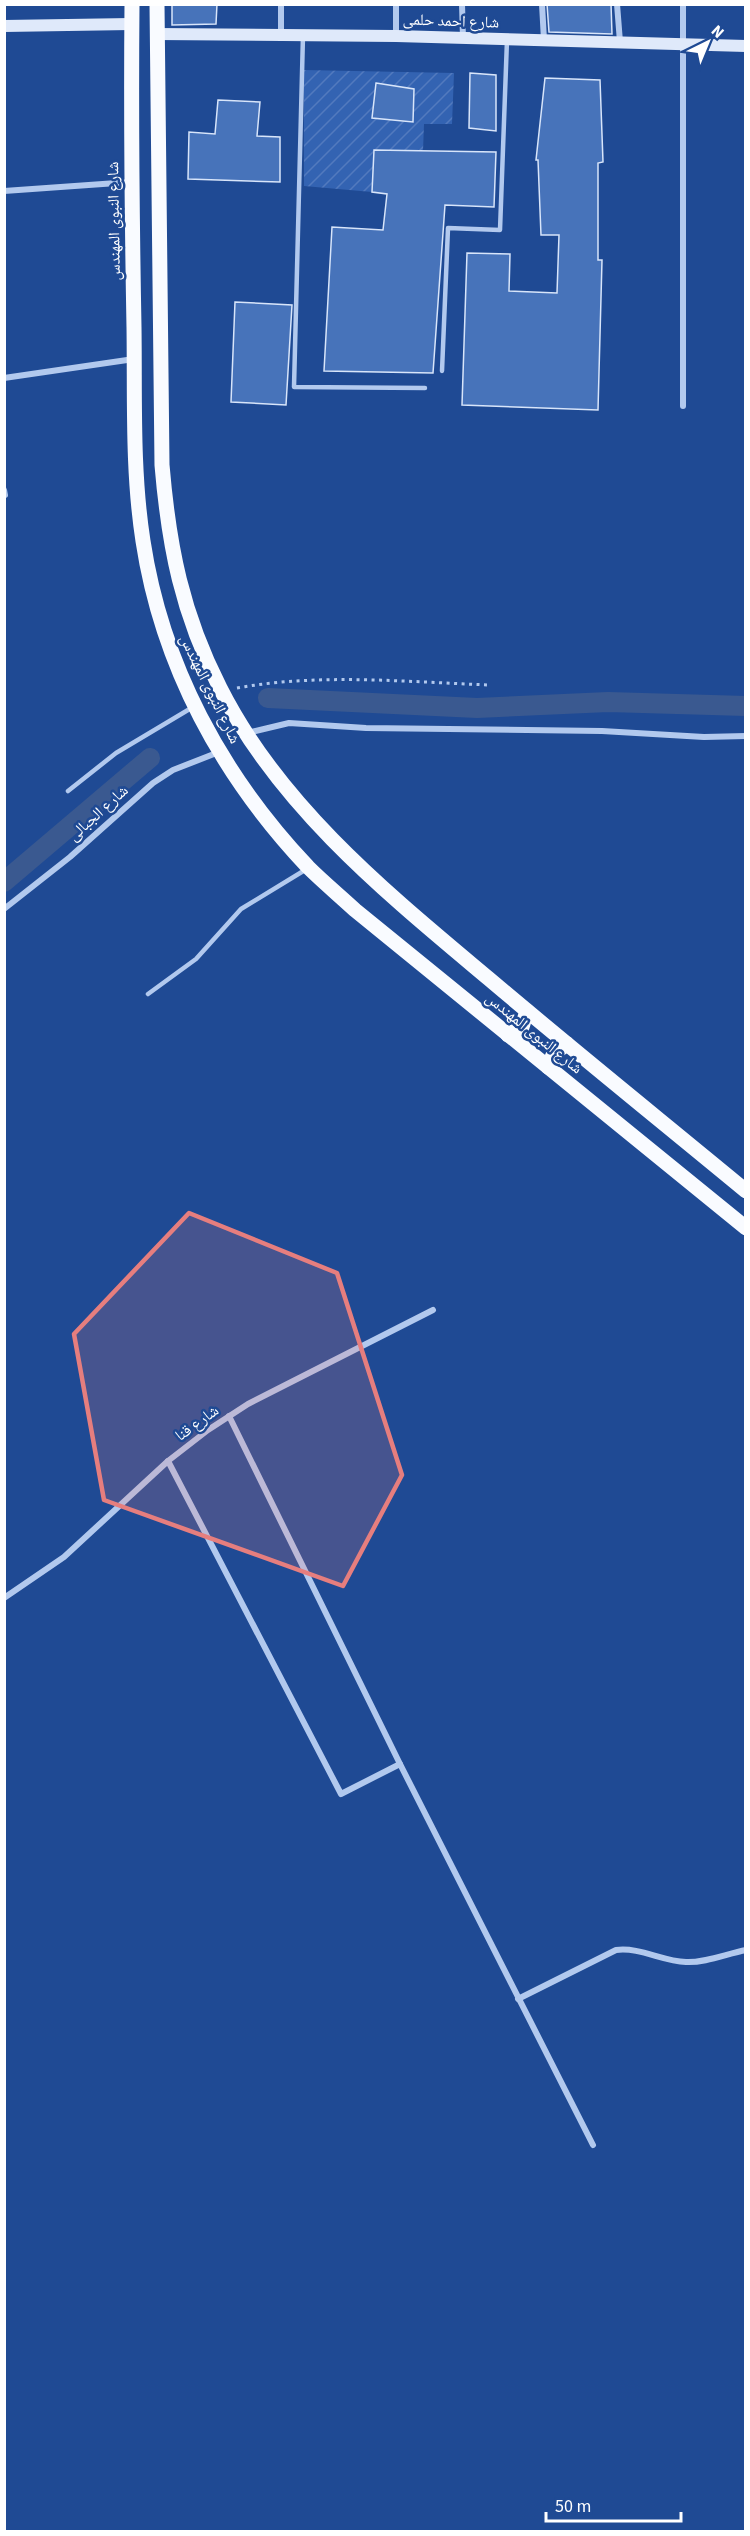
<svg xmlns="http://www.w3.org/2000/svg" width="750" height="2536" font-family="'Source Sans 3','Noto Naskh Arabic',sans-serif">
<defs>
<pattern id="garden-furrows" width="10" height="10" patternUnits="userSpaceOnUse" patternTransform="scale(1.5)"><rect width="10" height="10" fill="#3363b2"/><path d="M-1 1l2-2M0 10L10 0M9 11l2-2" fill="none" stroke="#527abe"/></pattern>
</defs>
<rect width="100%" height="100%" fill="#1f4a94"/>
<path fill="url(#garden-furrows)" d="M304 70 454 73 452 124H424L423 151 374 150 372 192 304 186Z"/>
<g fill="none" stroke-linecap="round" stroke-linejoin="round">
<g stroke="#3a5990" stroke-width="20">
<path d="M268 698 477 708 608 702 746 706"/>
<path d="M4 882 150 758"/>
</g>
</g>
<g fill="#4773ba" stroke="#d8e5fa" stroke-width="1.5">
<path d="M172 4H217L216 24 172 25Z"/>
<path d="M547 4H611L612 34 549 32Z"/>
<path d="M470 73 496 75V131L469 128Z"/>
<path d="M545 78 600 80 603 162 598 163V260H602L598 410 462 405 467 253 510 254 509 291 557 293 559 235H541L538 160H536Z"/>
<path d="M376 83 414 89 413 122 372 118Z"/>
<path d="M218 100 260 102 257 136 280 137V182L188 179 189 132 215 134Z"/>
<path d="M374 150 496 152 494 207 445 205 433 373 324 371 332 227 383 230 387 194 372 192Z"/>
<path d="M235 302 292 305 286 405 231 402Z"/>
</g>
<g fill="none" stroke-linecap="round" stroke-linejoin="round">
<path stroke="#b2c9ee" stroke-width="3" stroke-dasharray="3 4.5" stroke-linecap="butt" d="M237 688C320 673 407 682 490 685"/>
<g stroke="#b2c9ee" stroke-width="4.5">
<path d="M303 35 294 387 425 388"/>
<path d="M442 371 448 228 500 230 507 40"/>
<path d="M68 791 116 753 193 707"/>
<path d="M148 994 196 959 241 909 305 870"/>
</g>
<g stroke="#b2c9ee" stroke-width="6">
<path d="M281 4V34"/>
<path d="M396 4V36"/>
<path d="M462 4 463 38"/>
<path d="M542 4 544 40"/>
<path d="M617 4 620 42"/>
<path d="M683 4V406"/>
<path d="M4 191 131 182"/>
<path d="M4 378 134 359"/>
<path d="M4 490 5 495"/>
<path d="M247 733 289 723 366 728 602 731 704 737 746 736"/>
<path d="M4 909 70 857 153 783 173 770 219 752"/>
<path d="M229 1416 400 1764 593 2145"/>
<path d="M168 1461 341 1794 400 1764"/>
<path d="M4 1598 64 1557 168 1461 208 1430 248 1404 433 1310"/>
<path d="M518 1999 616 1950C640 1947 662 1961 686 1962 705 1963 726 1954 746 1950"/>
</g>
<g stroke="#dfe9fa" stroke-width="12">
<path d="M4 26 131 24"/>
<path d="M156 34 396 36 746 46"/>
</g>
<g stroke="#f9fbff" stroke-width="15">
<path d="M132 4C131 112 132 219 134 327 135 398 132 470 143 541 162 666 222 776 308 867 323 882 340 896 355 910L746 1228"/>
<path d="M157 4 162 465C169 548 182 613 220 688 280 807 388 894 488 978 573 1050 660 1120 746 1191"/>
<path d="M508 1035 522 1027 527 1011"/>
<path d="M548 1067 554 1053 567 1044"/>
</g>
</g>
<path fill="#e67e7e" fill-opacity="0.2" stroke="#e67e7e" stroke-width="4.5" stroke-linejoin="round" d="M189 1213 337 1273 402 1475 343 1586 104 1500 74 1334Z"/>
<g text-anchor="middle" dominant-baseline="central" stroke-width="5" stroke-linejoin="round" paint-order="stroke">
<g font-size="16" fill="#fff" stroke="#1f4a94">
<text transform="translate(451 21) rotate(2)">شارع احمد حلمى</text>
<text transform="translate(114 221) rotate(-91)">شارع النبوى المهندس</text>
<text transform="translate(210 689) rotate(64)">شارع النبوى المهندس</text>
<text transform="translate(98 813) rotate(-42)">شارع الجبالى</text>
<text transform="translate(534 1033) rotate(39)">شارع النبوى المهندس</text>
<text transform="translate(197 1423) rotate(-36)">شارع قنا</text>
</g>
</g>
<rect width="750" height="2536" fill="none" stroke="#ffffff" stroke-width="12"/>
<g transform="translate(708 42) rotate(43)" stroke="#1f4a94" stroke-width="4.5" paint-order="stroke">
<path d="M0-4.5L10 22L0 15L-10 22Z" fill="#ffffff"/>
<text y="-9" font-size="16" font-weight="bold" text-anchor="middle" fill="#ffffff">N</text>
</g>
<path d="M546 2512v9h135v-9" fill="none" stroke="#ffffff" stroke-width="3"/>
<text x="555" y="2512" font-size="18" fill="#ffffff" stroke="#1f4a94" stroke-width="4.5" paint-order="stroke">50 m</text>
</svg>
